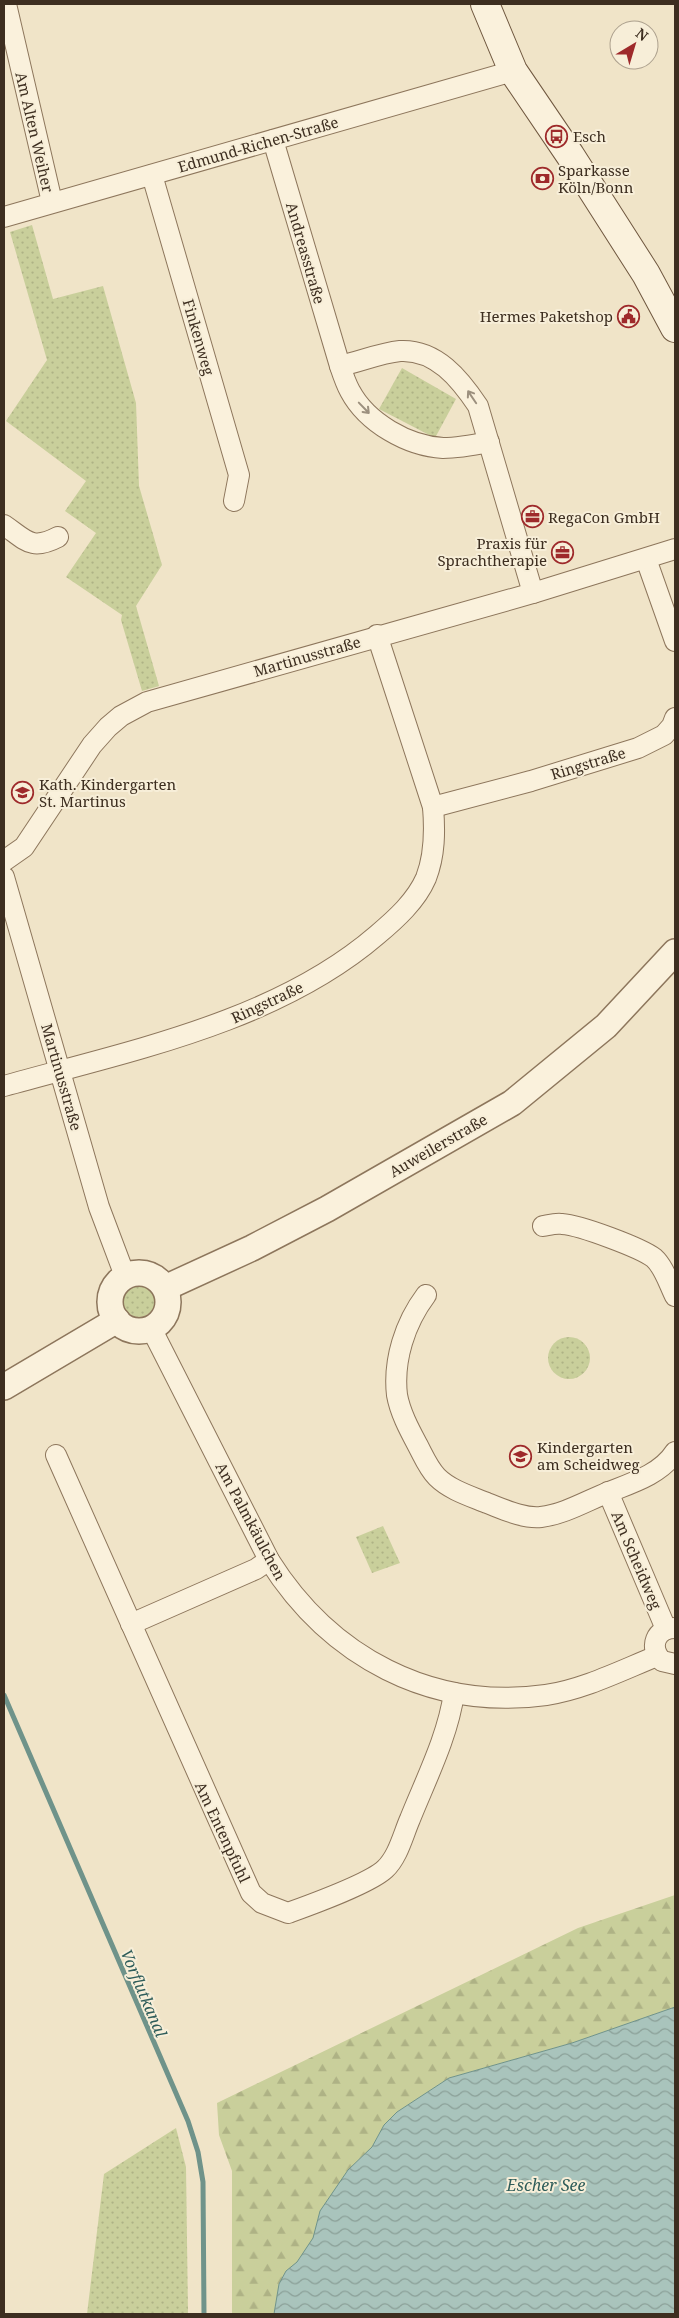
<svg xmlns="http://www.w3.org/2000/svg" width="679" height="2318" font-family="'Noto Serif',serif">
<defs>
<pattern id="green-dots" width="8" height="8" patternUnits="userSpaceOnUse" patternTransform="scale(1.25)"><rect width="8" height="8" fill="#c9cf9b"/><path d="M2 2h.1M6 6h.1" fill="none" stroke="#aeb285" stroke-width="1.8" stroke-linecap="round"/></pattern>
<pattern id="forest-firs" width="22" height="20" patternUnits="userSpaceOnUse" patternTransform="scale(1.25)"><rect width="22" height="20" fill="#c9cf9b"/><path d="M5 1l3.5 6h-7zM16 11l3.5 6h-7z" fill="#aeb285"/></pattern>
<pattern id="water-waves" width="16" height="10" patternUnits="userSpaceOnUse" patternTransform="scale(1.25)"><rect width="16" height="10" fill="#a9c4bc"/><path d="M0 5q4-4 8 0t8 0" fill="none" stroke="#8ba098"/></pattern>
</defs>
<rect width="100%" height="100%" fill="#f0e4c8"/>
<g fill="url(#green-dots)">
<path d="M32 225 53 299 103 286 136 403 139 486 162 565 136 606 159 686 142 691 121 620 122 615 66 577 96 533 65 511 86 481 6 421 47 360 10 232Z"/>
<path d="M402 368 456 399 435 438 379 409Z"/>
<circle cx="139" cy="1301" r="16"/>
<circle cx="569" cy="1358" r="21"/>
<path d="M383 1526 400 1563 372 1573 356 1537Z"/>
<path d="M176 2128 186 2167 188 2314H87L104 2174Z"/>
</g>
<path fill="url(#forest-firs)" d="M675 1895V2007L572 2043 449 2078 397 2112 384 2125 372 2147 348 2170 318 2218 314 2238 306 2251 297 2263 286 2271 279 2284 274 2314H232V2171L219 2135 217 2103 578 1928Z"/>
<path fill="url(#water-waves)" stroke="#6f938a" d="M675 2007V2314H274L279 2284 286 2271 297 2262 313 2238 320 2211 348 2170 372 2147 384 2125 397 2112 449 2078 572 2043Z"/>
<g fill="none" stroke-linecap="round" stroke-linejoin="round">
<path stroke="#6f938a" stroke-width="5" d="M4 1695 188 2121 198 2152 203 2182 204 2314"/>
<defs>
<g id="minor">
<path d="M6 4 52 202"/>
<path d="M273 140 340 366C343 375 346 384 350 391 367 423 408 446 443 448 458 448 474 445 489 442"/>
<path d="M152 175 239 475 234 501"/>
<path d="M4 217 513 71"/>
<path d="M340 366C359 362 380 353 400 351 436 349 460 379 478 406L533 593"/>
<path d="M4 525C26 540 31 551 58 537"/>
<path d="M646 559 675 641"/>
<path d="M433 807 531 781 638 748 664 735 672 726 675 718"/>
<path d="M4 861 24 847 92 745 108 727 121 716 147 702 533 593 675 549"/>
<path d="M4 877 99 1207 125 1276"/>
<path d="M4 1086C129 1051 276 1022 377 935 396 919 416 901 426 878 435 855 435 831 433 807L377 635"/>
<path d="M543 1226C549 1225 556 1223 562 1224 580 1225 641 1248 654 1258 664 1267 669 1284 675 1296"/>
<path d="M426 1295C405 1323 393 1360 397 1395 400 1412 409 1429 417 1444 423 1455 428 1468 437 1477 450 1490 470 1496 487 1503 503 1509 524 1519 541 1517 565 1514 586 1501 609 1492 632 1483 661 1474 675 1452"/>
<path d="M151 1328 269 1560C330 1657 431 1711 546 1695 585 1689 622 1670 657 1656"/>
<path d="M56 1455 251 1893 262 1903 288 1913C310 1905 369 1884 385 1869 398 1857 403 1835 410 1819 426 1779 448 1736 454 1693"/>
<path d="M608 1492 666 1629"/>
<path d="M131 1624 256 1569 269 1560"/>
<path d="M675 1628C656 1628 648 1647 662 1661L675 1664"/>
</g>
<g id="tertiary">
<circle cx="139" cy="1302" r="29"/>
<path d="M165 1288 252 1248 327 1209 512 1103 606 1026 675 952"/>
<path d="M4 1387 117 1320"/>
</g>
<path id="secondary" d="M485 4 513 71 570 155 646 274 675 328"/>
</defs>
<use href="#minor" stroke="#8d765c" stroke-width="22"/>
<use href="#tertiary" stroke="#8d765c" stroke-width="28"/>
<use href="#secondary" stroke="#6f573f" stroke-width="30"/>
<use href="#minor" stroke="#faf1dc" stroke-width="20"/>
<use href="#tertiary" stroke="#faf1dc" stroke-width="25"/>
<use href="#secondary" stroke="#faf1dc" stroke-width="28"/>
</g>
<defs><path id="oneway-shaft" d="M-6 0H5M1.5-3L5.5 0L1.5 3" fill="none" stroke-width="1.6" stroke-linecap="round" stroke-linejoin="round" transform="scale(1.25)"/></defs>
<g stroke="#9c907e">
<use href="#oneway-shaft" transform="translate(472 397) rotate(-124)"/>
<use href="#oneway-shaft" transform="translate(364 408) rotate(46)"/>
</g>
<defs>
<symbol id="bus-ring" viewBox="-11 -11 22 22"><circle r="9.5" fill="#f7eed8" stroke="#9e2a2b" stroke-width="1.5"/><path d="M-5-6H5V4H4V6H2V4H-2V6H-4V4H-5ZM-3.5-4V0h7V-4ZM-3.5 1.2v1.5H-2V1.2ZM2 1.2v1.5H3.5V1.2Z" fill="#9e2a2b"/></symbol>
<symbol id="bank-ring" viewBox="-11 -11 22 22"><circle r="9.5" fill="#f7eed8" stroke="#9e2a2b" stroke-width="1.5"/><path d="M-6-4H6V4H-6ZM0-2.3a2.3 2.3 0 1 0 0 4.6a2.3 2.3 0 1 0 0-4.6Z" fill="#9e2a2b"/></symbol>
<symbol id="civic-ring" viewBox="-11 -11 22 22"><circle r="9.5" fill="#f7eed8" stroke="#9e2a2b" stroke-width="1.5"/><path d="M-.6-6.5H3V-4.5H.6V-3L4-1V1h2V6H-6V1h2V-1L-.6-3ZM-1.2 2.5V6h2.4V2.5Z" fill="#9e2a2b"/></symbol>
<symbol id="office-ring" viewBox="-11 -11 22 22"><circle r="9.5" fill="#f7eed8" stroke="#9e2a2b" stroke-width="1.5"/><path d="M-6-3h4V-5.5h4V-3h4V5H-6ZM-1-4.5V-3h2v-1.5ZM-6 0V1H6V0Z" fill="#9e2a2b"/></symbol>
<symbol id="school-ring" viewBox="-11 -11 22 22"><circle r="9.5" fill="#f7eed8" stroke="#9e2a2b" stroke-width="1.5"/><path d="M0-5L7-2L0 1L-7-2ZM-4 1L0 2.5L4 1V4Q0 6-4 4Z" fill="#9e2a2b"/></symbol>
</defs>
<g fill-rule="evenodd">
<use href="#bus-ring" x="544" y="124" width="25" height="25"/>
<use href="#bank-ring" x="530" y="166" width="25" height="25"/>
<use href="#civic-ring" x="616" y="304" width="25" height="25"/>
<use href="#office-ring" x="520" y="504" width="25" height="25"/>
<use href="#office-ring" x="550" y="540" width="25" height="25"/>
<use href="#school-ring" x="10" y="780" width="25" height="25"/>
<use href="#school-ring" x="508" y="1444" width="25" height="25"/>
</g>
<g text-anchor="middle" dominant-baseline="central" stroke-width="4" stroke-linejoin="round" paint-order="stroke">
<g font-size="15" fill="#3d2e20" stroke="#f7eed8">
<text transform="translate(35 132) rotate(77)">Am Alten Weiher</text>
<text transform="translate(258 144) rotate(-16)">Edmund-Richen-Straße</text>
<text transform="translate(306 253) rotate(74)">Andreasstraße</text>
<text transform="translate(199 337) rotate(74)">Finkenweg</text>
<text transform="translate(307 656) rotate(-16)">Martinusstraße</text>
<text transform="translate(588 763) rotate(-17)">Ringstraße</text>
<text transform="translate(267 1002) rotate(-25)">Ringstraße</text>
<text transform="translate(62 1077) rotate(74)">Martinusstraße</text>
<text transform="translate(438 1145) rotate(-30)">Auweilerstraße</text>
<text transform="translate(251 1521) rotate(62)">Am Palmkäulchen</text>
<text transform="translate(637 1560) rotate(67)">Am Scheidweg</text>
<text transform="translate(223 1832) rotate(65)">Am Entenpfuhl</text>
</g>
<g font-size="15" fill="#3d2e20" stroke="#f7eed8" text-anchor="start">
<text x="573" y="136">Esch</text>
<text x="558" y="170">Sparkasse<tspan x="558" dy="17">Köln/Bonn</tspan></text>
<text x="613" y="316" text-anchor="end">Hermes Paketshop</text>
<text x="548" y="517">RegaCon GmbH</text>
<text x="547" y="543" text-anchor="end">Praxis für<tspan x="547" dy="17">Sprachtherapie</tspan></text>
<text x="39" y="784">Kath. Kindergarten<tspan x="39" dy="17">St. Martinus</tspan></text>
<text x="537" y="1447">Kindergarten<tspan x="537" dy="17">am Scheidweg</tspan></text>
</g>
<g font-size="16" font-style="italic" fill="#2f5d5a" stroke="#f7eed8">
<text transform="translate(144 1993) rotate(67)">Vorflutkanal</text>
<text x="546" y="2185">Escher See</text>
</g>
</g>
<rect width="679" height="2318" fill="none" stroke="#3d2e20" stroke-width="10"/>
<g transform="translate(634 45) rotate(38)"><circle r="24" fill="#f7eed8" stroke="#ada18e"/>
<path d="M0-4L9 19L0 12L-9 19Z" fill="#9e2a2b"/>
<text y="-8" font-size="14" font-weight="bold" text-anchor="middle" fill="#3d2e20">N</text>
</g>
</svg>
